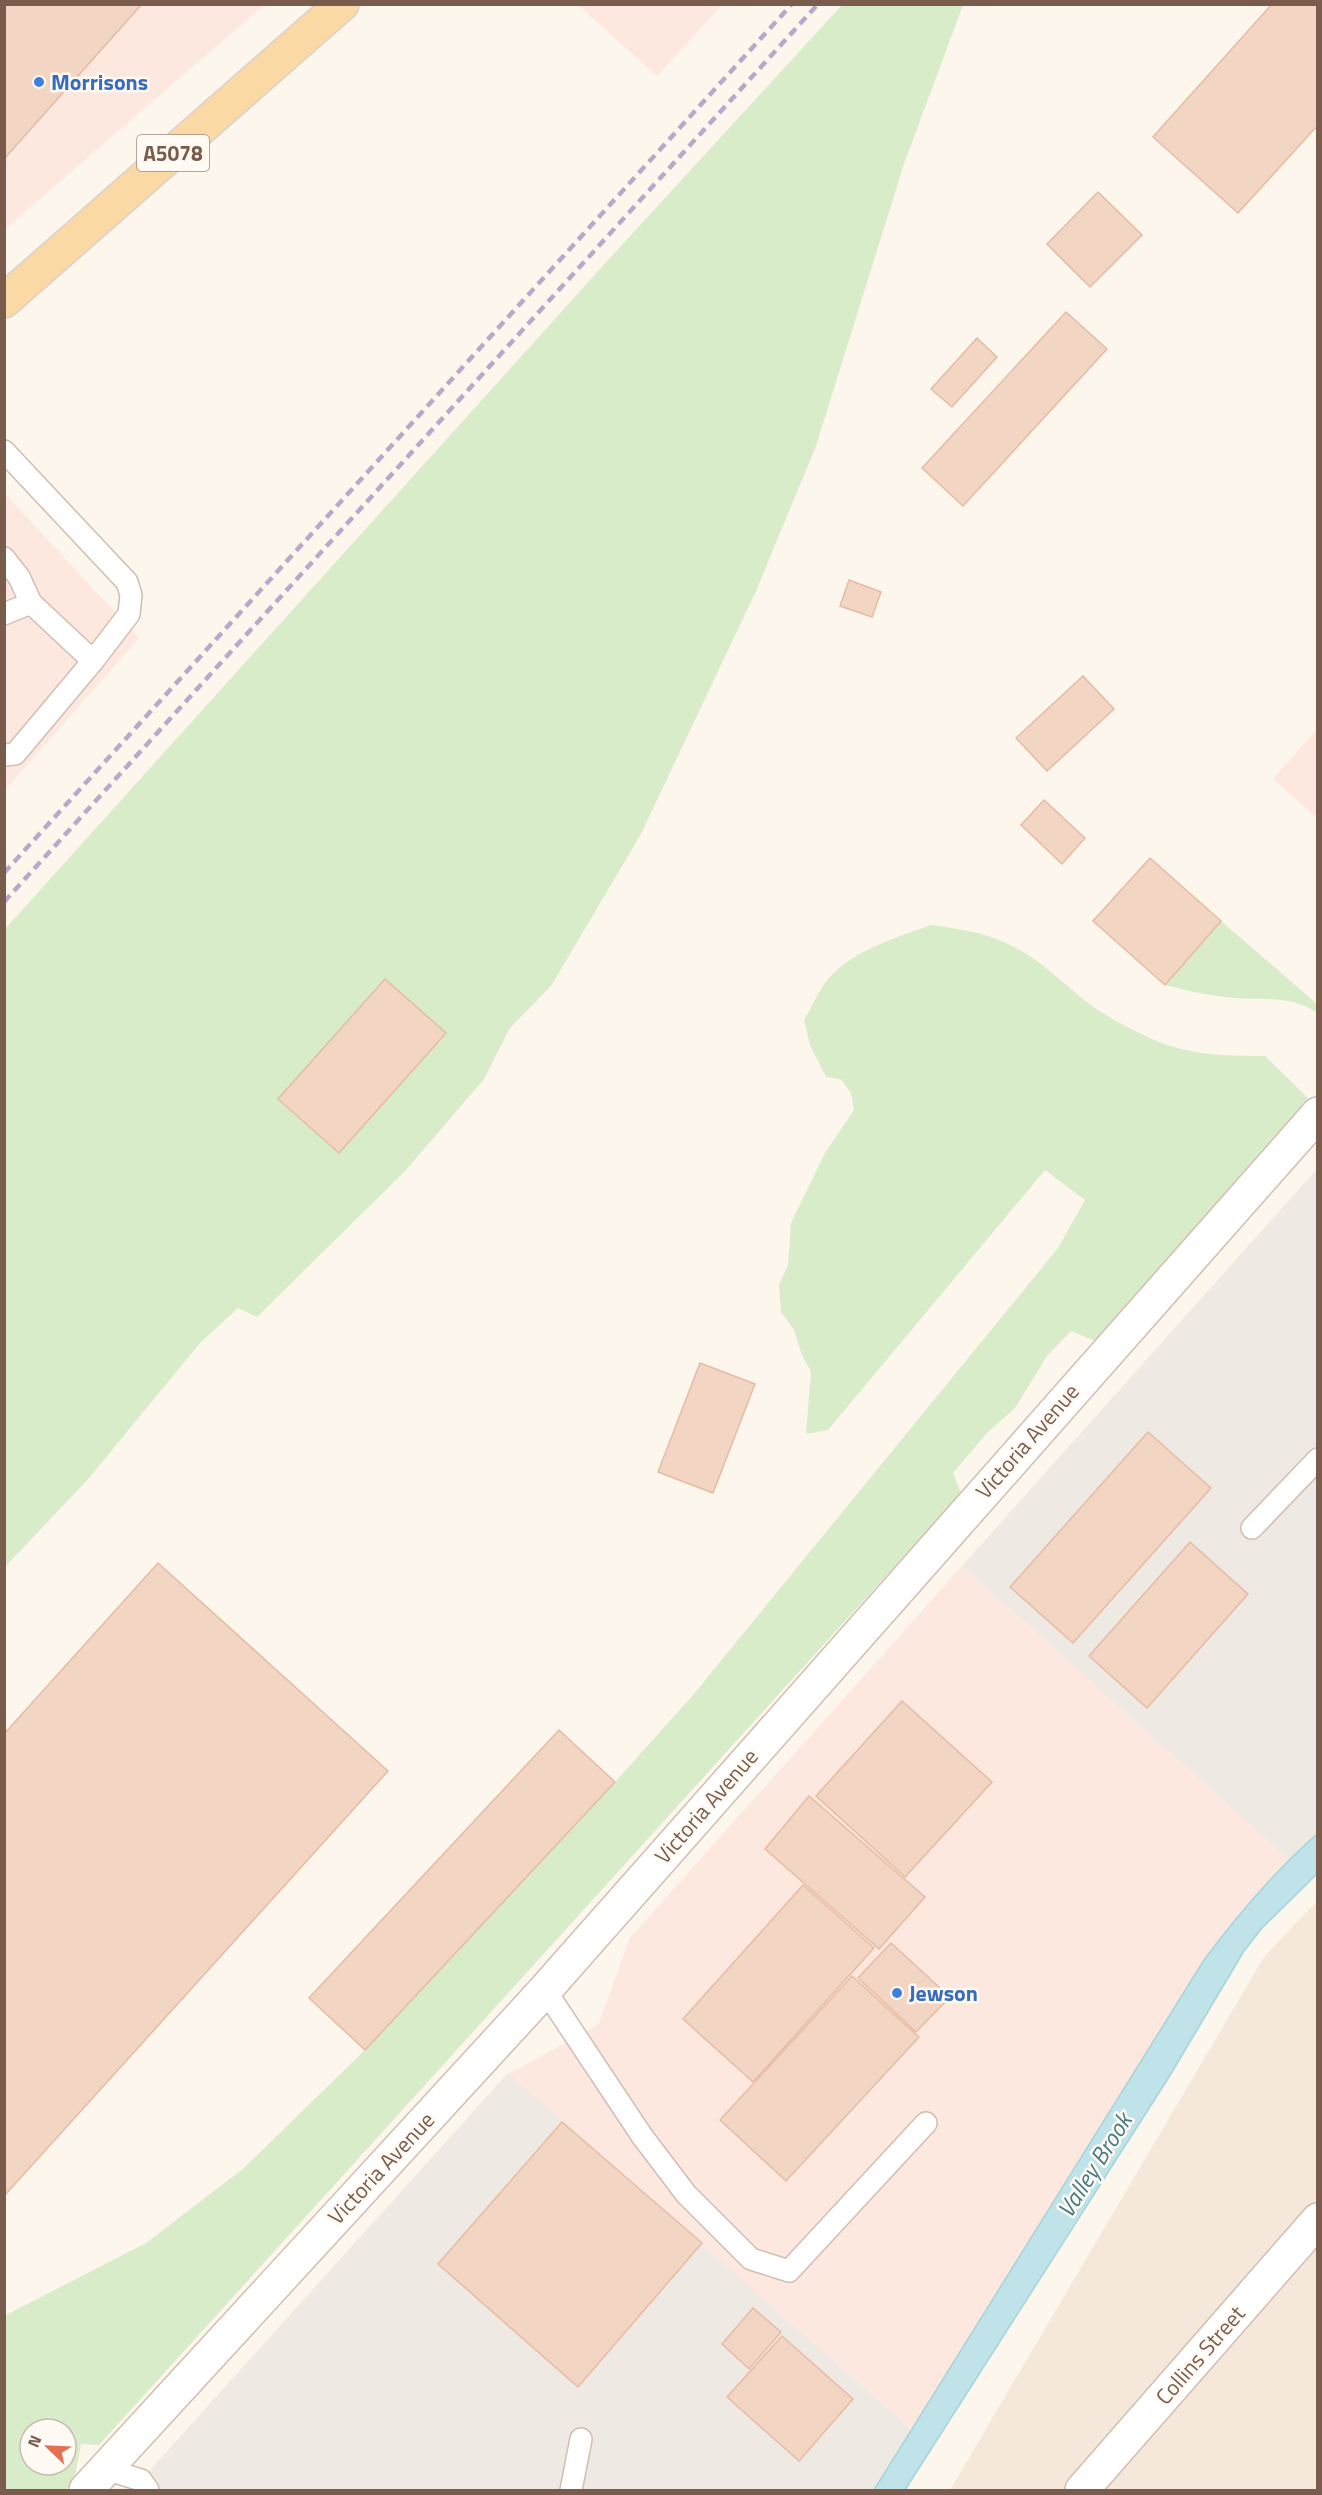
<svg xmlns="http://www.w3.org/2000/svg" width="1322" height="2495" font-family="'Titillium Web',sans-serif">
<rect width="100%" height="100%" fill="#fdf6ec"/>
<path fill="#f5e8da" d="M1317 1901V2490H950L1264 1957Z"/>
<g fill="#fde8e0">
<path d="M5 5H264L5 229Z"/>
<path d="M578 5H722L657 76Z"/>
<path d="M5 494 139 638 5 790Z"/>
<path d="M1317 729V818L1273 779Z"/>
<path d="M962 1566 1289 1860 1239 1913 1204 1960 912 2430 508 2074 598 2025 630 1938Z"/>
</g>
<g fill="#efe9e4">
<path d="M1317 1169V1834L1289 1860 962 1566Z"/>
<path d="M508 2073 912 2430 874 2490H132Z"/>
</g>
<g fill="#d8ecc9" fill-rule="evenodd">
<path d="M842 5H963L904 164 816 446 756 591 641 834 551 986 510 1028 484 1079 406 1170 257 1317 238 1308 200 1343 89 1478 5 1567V929L599 270Z"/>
<path d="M1221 921 1317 1004V1013C1291 993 1257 1002 1226 997 1205 995 1185 990 1165 985Z"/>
<path d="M931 925C963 929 994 934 1023 952 1047 966 1066 986 1088 1003 1110 1019 1147 1039 1174 1047 1204 1056 1234 1056 1265 1056L1308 1098 1095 1341 1071 1331 1047 1356 1015 1408 987 1433 953 1473 961 1493 99 2445 81 2444 74 2481 65 2490H5L4 2316 146 2243 244 2168 365 2050 615 1782 693 1695 1058 1248 1085 1200 1045 1170 828 1430 806 1434 811 1372 802 1355 794 1330 781 1312 779 1285 788 1265 791 1223 825 1153 854 1110 851 1093 841 1079 826 1077 810 1045 804 1020C812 1007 818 991 828 979 853 950 896 938 931 925ZM30 2429H66V2465H30Z"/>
</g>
<path fill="#bfe3e8" stroke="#a5d3da" stroke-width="1.5" d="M1317 1834V1874L1262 1928 1244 1951 1169 2077 905 2490H874L1204 1960C1238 1914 1274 1872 1317 1834Z"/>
<g fill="#f3d5c3" stroke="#e6bba3" stroke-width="1.5">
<path d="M4 4H142L4 159Z"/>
<path d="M1272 4H1318V125L1238 213 1153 137Z"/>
<path d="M1098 192 1142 235 1090 287 1047 244Z"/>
<path d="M1066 312 1107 349 963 506 922 468Z"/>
<path d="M977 338 997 357 952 407 931 389Z"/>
<path d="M849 580 881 592 872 617 840 606Z"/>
<path d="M1083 676 1114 709 1047 771 1016 738Z"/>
<path d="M1044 800 1085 838 1062 864 1021 825Z"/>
<path d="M1150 858 1221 921 1165 985 1093 921Z"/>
<path d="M385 979 446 1033 339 1153 278 1099Z"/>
<path d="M700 1363 755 1384 713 1493 658 1472Z"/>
<path d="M1148 1432 1211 1488 1073 1643 1010 1587Z"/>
<path d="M1190 1542 1248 1594 1147 1708 1089 1656Z"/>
<path d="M158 1563 388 1771 6 2194 4 2192V1734Z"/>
<path d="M902 1701 992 1782 905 1877 816 1796Z"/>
<path d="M559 1730 615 1782 365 2050 309 1998Z"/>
<path d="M809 1796 925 1897 879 1949 765 1849Z"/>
<path d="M803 1885 874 1948 753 2082 683 2019Z"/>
<path d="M891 1943 950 1997 916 2032 858 1978Z"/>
<path d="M852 1976 919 2037 786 2181 720 2120Z"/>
<path d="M562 2122 702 2243 578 2387 438 2264Z"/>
<path d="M753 2308 781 2332 749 2369 722 2344Z"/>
<path d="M782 2336 853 2399 799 2461 727 2397Z"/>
</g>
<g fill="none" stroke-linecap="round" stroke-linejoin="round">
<defs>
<g id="service">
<path d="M4 451 127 582 131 595 129 614 93 661 15 754 4 755"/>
<path d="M4 558 19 577 31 603"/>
<path d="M4 614 31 603 93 661"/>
<path d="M1252 1528 1318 1459"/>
<path d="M545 1990 642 2136 686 2194 751 2259 789 2271 926 2123"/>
<path d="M105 2469 141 2480 148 2490"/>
<path d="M571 2490 581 2439"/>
</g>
<path id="minor" d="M1082 2490 1318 2220"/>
<path id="tertiary" d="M86 2490 545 1990 1318 1114"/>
<path id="primary" d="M4 301 342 4"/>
</defs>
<use href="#service" stroke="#d1beb0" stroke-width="24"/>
<use href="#minor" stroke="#d1beb0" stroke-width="36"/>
<use href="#tertiary" stroke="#d1beb0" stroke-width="36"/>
<use href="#primary" stroke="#dad1cd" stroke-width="36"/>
<use href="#service" stroke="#fff" stroke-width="21"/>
<use href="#minor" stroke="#fff" stroke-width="33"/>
<use href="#tertiary" stroke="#fff" stroke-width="33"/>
<use href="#primary" stroke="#fbd9a5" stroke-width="33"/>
<g stroke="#b9a8c9" stroke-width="4.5" stroke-dasharray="9 6" stroke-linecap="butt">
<path d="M4 873 792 4"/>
<path d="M4 902 818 4"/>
</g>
</g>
<g fill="#3f7fe0" stroke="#fffaf3" stroke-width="2">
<circle cx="39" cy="82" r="6"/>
<circle cx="897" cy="1993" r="6"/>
</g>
<g text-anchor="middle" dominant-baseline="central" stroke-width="5" stroke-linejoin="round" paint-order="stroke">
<rect fill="#fffaf3" stroke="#a28b7f" stroke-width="1.5" x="137" y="135" width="72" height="36" rx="4.5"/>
<g font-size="21" font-weight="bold" fill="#7a5c4d">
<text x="173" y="153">A5078</text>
</g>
<g font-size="22" font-weight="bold" fill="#366cbe" stroke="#fffaf3" text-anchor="start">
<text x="51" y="82">Morrisons</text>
<text x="909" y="1993">Jewson</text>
</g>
<g font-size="22" fill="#7a5c4d" stroke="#fffaf3">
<text transform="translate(1027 1441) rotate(-49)">Victoria Avenue</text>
<text transform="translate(706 1806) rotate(-49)">Victoria Avenue</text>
<text transform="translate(381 2168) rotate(-47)">Victoria Avenue</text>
<text transform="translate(1200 2355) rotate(-49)">Collins Street</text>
</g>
<g font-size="24" font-style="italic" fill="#437c86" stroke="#fffaf3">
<text transform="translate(1094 2165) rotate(-58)">Valley Brook</text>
</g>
</g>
<rect width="1322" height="2495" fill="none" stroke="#7a5c4d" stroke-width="12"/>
<g transform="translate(48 2447) rotate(293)"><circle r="28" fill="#fffaf3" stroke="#cabbb1" stroke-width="1.5"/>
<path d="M0-4.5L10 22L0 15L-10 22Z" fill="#e76f51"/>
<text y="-9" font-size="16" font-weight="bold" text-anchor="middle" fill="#7a5c4d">N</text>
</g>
</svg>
